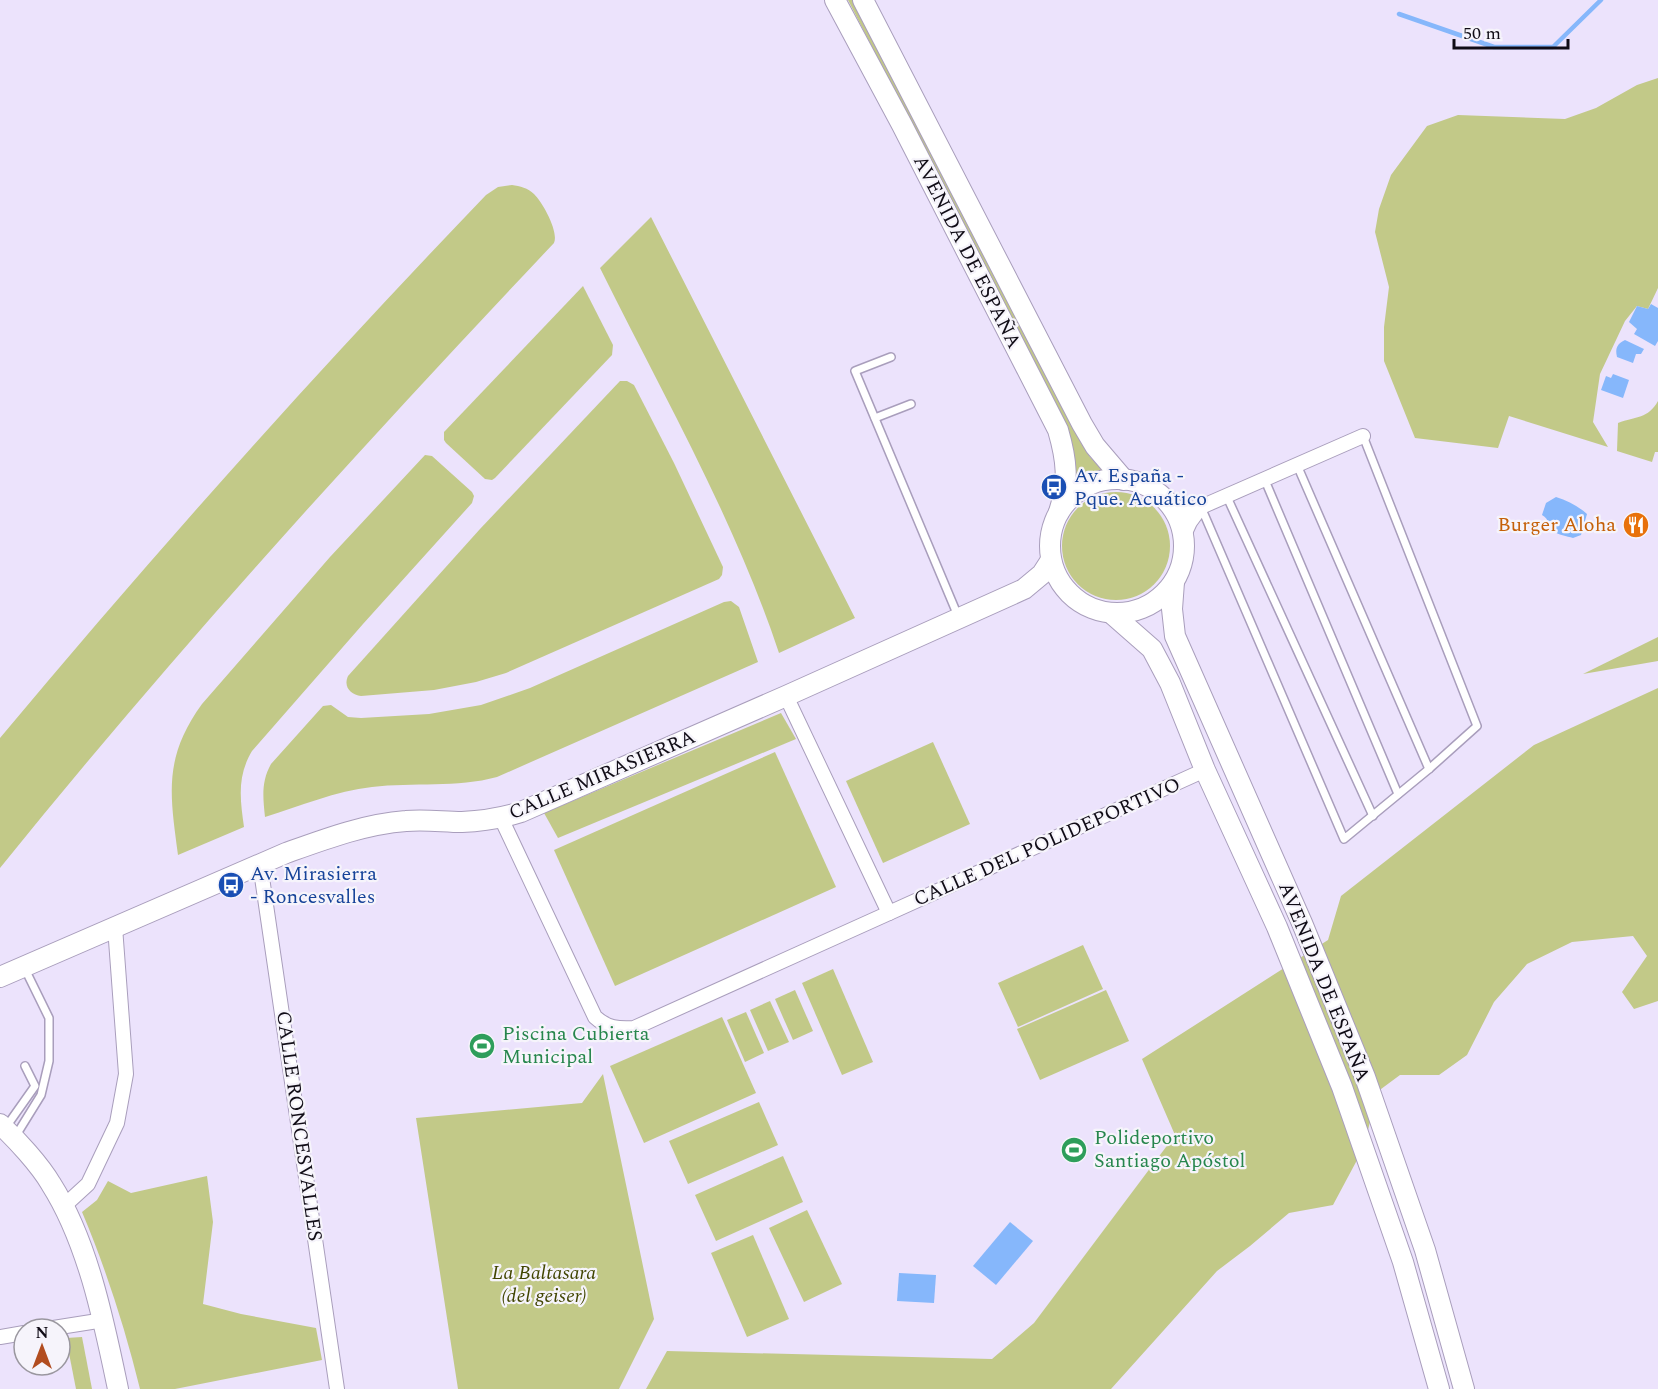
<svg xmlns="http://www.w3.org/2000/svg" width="1658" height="1389" font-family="Spectral,serif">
<rect width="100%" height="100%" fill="#ece3fc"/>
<g fill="#c2c988">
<path d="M848 0H856L1073 426 1090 457 1106 473 1091 477 1076 484 1075 464 1067 429Z"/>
<path d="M1658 78V288L1648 309 1637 306 1625 321 1600 374 1593 422 1608 447 1509 416 1498 448 1415 438 1384 361V327L1389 287 1375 232 1379 209 1391 175 1427 126 1458 115 1565 119 1596 108 1637 85Z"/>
<path d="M512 185C520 186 528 188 534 194 543 203 559 232 554 243 362 446 175 651 0 868V738C156 551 318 370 486 195L498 187Z"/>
<path d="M651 217 855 618 779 653C734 518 663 395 600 268Z"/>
<path d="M583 286 613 345 612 355 495 478 492 480 485 479 446 443 444 440V432Z"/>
<path d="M620 381H627L634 385 674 463 723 567 722 575 719 579 506 673 476 682 434 690 361 696C351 695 343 687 348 676L480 529Z"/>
<path d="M1658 401V452H1655L1652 462 1617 451 1618 423C1636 416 1648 419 1658 401Z"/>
<path d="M425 455 432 456 472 492 474 496 472 503 363 624 252 751C237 776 240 799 244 827L178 855C170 794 163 758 202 704L330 557Z"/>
<circle cx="1116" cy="546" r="54"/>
<path d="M731 601 739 607 758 662 497 777C457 788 413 782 372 787 336 791 300 806 265 817 263 797 261 782 271 764L323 706 331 705 348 717 361 718 429 714 481 705 530 688 724 602Z"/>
<path d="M1658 637V661L1583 674Z"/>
<path d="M1658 688V1001L1634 1009 1622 992 1647 956 1633 936 1572 942 1527 964 1494 1002 1467 1055 1439 1075H1400L1377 1092 1364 1147 1333 1205 1289 1213 1250 1246 1217 1271 1111 1389H646L667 1351 992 1359 1034 1323 1175 1135 1142 1059 1328 940 1341 896 1534 745Z"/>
<path d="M781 713 796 739 558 838 544 813Z"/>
<path d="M933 742 970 824 883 863 846 781Z"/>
<path d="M775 752 836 887 615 986 554 850Z"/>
<path d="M1083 945 1103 989 1018 1027 998 983Z"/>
<path d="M833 969 873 1062 842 1075 802 983Z"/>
<path d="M795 990 813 1031 793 1040 775 999Z"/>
<path d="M1106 990 1129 1041 1040 1080 1017 1029Z"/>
<path d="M770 1001 789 1042 768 1051 750 1010Z"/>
<path d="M746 1012 764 1053 745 1062 727 1020Z"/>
<path d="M722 1017 756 1093 644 1143 610 1066Z"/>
<path d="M603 1074 654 1319 619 1389H458L416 1118 582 1103Z"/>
<path d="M759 1102 778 1145 688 1184 669 1141Z"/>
<path d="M783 1156 803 1202 716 1241 695 1195Z"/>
<path d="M207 1176 213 1222 203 1304 241 1314 316 1328 322 1360 175 1389H140C125 1328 106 1269 82 1212L97 1200 108 1181 131 1193Z"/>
<path d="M807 1210 842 1284 804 1302 769 1228Z"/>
<path d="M753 1235 789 1319 747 1337 711 1253Z"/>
<path d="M82 1337 92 1389H76L66 1338Z"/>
</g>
<g fill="#86b7fb">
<path d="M1651 304 1658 308V341L1655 346 1634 334 1637 329 1629 322 1637 306 1648 309Z"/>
<path d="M1625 340 1644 349 1641 354H1636L1633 363 1617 357C1615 348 1617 344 1625 340Z"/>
<path d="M1613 374 1629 380 1623 398 1601 390 1606 376 1611 378Z"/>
<path d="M1556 497C1568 501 1578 506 1587 514L1581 535 1573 538C1567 536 1558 535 1553 531 1547 526 1550 519 1542 515L1546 503Z"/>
<path d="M1010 1222 1033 1241 996 1285 973 1266Z"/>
<path d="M899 1273 936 1275 934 1303 897 1301Z"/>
</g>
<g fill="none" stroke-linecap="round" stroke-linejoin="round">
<path stroke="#86b7fb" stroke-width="4.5" d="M1399 14 1494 47H1553L1601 0"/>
<defs>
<g id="lane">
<path d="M891 357 855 371 958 616"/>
<path d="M875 418 911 404"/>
<path d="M1297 465 1429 769"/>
<path d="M1264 478 1398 794"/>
<path d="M1227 497 1373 816"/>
<path d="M1201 507 1344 839 1429 769 1477 726 1363 436"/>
<path d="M6 1127 35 1086 25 1066"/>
<path d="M15 1137 41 1095 49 1061V1018L24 967"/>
</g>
<g id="street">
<path d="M1170 505 1186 510 1201 507 1363 436"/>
<path d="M1183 537 1190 522 1201 507"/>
<path d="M501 818 595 1017C607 1028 618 1029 634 1028L889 913 786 696"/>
<path d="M260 864 337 1389"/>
<path d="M889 913 1205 770"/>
<path d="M64 1206 88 1184 117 1123 126 1074 115 927"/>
<path d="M47 1329 104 1320"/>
<path d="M0 1337 24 1333"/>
</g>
<g id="secondary">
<path d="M835 0 902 125 1058 430C1067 461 1069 481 1059 512"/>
<path d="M863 0 1082 424 1095 446 1124 480"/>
<circle cx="1117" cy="546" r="67"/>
<path d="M1174 582 1172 609 1175 636 1302 923 1365 1077 1425 1250 1464 1389"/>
<path d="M1111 613 1152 649 1170 683 1205 770 1277 927 1342 1087 1403 1262 1439 1389"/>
<path d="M0 977 286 853C325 839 365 824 406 821 425 819 444 822 462 822 482 821 502 818 521 812L786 696 1024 589 1042 574 1051 560"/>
<path d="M0 1124C16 1139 40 1165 51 1184 88 1242 104 1322 118 1389"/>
</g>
</defs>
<use href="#lane" stroke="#a99ebc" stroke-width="10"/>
<use href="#street" stroke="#a99ebc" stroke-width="16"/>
<use href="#secondary" stroke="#a99ebc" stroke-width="22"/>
<use href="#lane" stroke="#fff" stroke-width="7"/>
<use href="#street" stroke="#fff" stroke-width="14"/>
<use href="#secondary" stroke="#fff" stroke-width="20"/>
</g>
<defs>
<symbol id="bus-disc" viewBox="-11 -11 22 22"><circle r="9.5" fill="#1a4fb4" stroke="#f6f4fb"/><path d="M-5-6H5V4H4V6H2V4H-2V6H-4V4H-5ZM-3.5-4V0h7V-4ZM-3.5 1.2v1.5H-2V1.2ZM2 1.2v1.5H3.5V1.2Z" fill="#fff"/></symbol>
<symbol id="restaurant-disc" viewBox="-11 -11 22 22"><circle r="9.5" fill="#e8710a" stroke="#f6f4fb"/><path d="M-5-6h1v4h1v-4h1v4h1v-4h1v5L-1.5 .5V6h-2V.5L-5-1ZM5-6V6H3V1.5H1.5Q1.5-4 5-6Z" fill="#fff"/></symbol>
<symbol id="stadium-disc" viewBox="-11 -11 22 22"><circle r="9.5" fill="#2e9e5b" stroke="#f6f4fb"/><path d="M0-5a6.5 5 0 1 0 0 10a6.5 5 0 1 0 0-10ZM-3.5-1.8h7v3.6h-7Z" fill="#fff"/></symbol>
</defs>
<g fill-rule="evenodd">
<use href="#bus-disc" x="1039" y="472" width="30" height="30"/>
<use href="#restaurant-disc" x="1621" y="510" width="30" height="30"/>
<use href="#bus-disc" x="216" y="870" width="30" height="30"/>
<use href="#stadium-disc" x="467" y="1031" width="30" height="30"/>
<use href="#stadium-disc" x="1059" y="1135" width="30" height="30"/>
</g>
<g text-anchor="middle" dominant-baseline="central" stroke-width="4.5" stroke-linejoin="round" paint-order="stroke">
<g font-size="20" fill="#100c16" stroke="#f6f4fb">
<text transform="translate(967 252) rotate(63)">AVENIDA DE ESPAÑA</text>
<text transform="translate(602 775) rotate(-23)">CALLE MIRASIERRA</text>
<text transform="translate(1047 842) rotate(-24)">CALLE DEL POLIDEPORTIVO</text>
<text transform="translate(1324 982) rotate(68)">AVENIDA DE ESPAÑA</text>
<text transform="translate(299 1126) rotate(82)">CALLE RONCESVALLES</text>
</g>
<g font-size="20" fill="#164399" stroke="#f6f4fb" text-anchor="start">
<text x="1074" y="476">Av. España -<tspan x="1074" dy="23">Pque. Acuático</tspan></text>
<text x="250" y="874">Av. Mirasierra<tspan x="250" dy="23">- Roncesvalles</tspan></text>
</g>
<g font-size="20" fill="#c56008" stroke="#f6f4fb" text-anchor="end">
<text x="1616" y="525">Burger Aloha</text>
</g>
<g font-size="20" fill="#27864d" stroke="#f6f4fb" text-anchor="start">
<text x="502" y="1034">Piscina Cubierta<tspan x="502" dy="23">Municipal</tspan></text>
<text x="1094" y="1138">Polideportivo<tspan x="1094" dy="23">Santiago Apóstol</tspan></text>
</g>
<g font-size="20" font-style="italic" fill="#414500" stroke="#f6f4fb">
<text x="544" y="1273">La Baltasara<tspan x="544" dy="23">(del geiser)</tspan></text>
</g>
</g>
<g transform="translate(42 1347)"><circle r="28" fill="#f6f4fb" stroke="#9a979f" stroke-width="1.5"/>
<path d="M0-4.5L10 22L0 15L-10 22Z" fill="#b24d20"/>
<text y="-9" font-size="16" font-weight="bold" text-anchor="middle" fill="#100c16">N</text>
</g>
<path d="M1454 39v9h114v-9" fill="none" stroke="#100c16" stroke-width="3"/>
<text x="1463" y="39" font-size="18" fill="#100c16" stroke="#f6f4fb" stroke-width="4.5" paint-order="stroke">50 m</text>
</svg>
